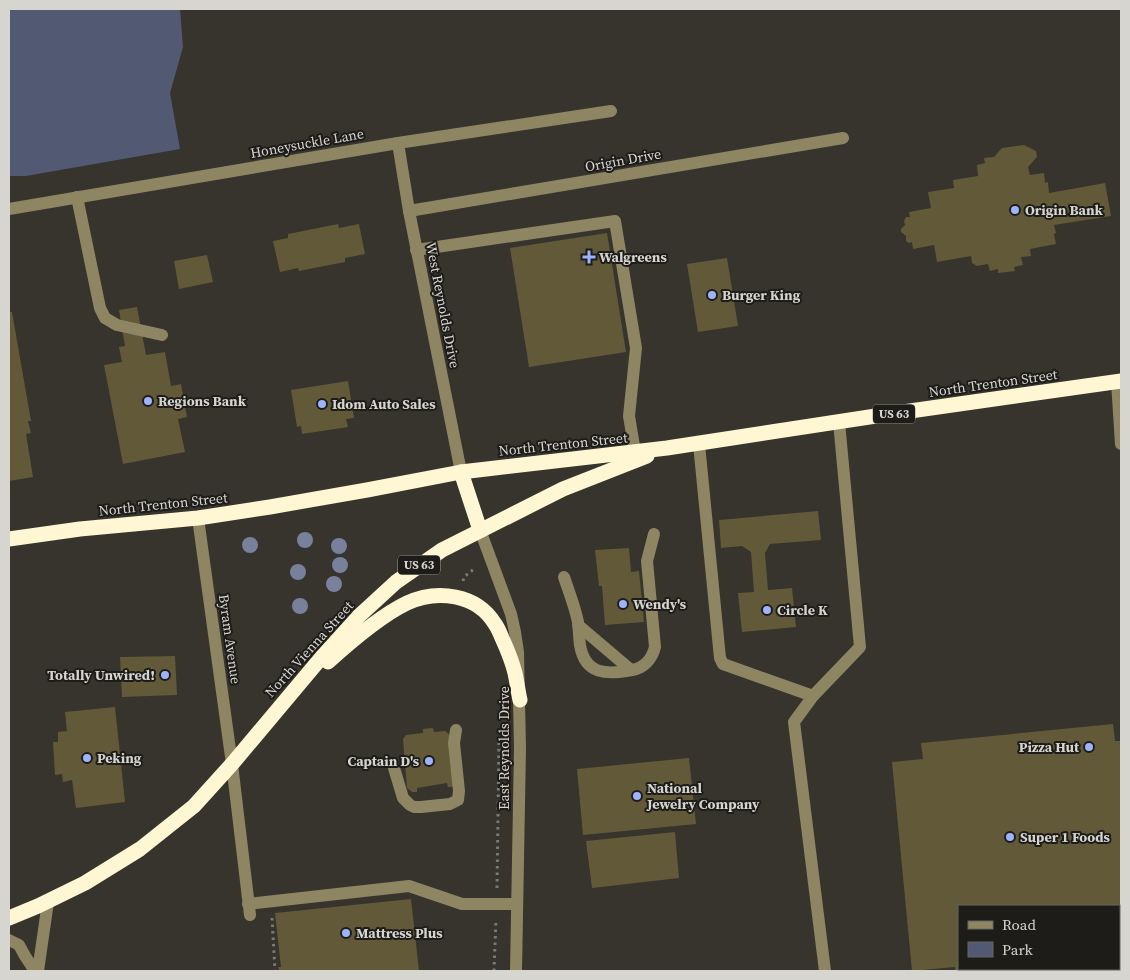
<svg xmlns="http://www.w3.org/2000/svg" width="1130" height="980" font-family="'Source Serif 4',serif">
<rect width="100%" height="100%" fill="#36342d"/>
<path fill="#525a73" d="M9 9H180L183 47 170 93 180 149 26 176H9Z"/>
<g fill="#625938">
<path d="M1024 145 1036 151 1037 157 1028 167 1030 175 1044 173 1045 183 1048 182 1049 193 1105 183 1111 216 1054 225 1056 233 1054 234 1056 244 1030 249 1031 256 1021 257 1023 265 1014 267 1015 271 998 273V269L990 271 988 264 977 266 972 263 971 256 937 262 934 245 913 249 912 242 909 243 906 241V236L901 232V229L905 225 904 221 906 217H910L909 212 931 208 928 192 954 188 953 180 978 176 977 165 985 163 984 158 994 157 1002 148Z"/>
<path d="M338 224 339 228 359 224 365 254 345 258V262L299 271 298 268 280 272 273 241 288 238V234Z"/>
<path d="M607 233 626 352 529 367 510 248Z"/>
<path d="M207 255 213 282 179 289 174 261Z"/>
<path d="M727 258 738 326 698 332 687 264Z"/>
<path d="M137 307 146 355 165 352 171 386 181 384 187 417 178 419 185 452 123 464 104 365 122 362 119 347 125 346 119 310Z"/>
<path d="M9 312H12L31 421H28L31 433 26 434 33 477 9 481Z"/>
<path d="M348 381 354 418 346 419 348 427 302 434 301 426 297 427 291 390Z"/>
<path d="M818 511 821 540 770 544 765 553 768 590 792 588 796 627 742 632 738 593 754 592 751 552 742 546 721 548 719 520Z"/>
<path d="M629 548 631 572 639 571 644 622 605 625 602 586H599L595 550Z"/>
<path d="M175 656 177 695 122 697 120 657Z"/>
<path d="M115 707 125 802 76 808 72 780 63 782 62 774 55 775 53 742H58V732L67 731 65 712Z"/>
<path d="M1113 724 1115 741H1121V951L1119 952V906H959V969H1015L1016 971H955V967L912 971 892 762 923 759 921 743Z"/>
<path d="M433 728 434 732 445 731 449 734 455 783 452 787H448L447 783 417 788V792H412L407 788 403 739 406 735 423 733V729Z"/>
<path d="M689 758 696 824 583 835 577 769Z"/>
<path d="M675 832 679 878 592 888 586 841Z"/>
<path d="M411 899 419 971H279L278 967H281L275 913Z"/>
</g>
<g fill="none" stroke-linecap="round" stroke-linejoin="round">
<g stroke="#7c7a74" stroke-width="3" stroke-dasharray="2.5 4" stroke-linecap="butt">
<path d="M463 581 464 577 474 569"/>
<path d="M497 888 499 742"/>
<path d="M272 918 275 971"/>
<path d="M494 971 496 919"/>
</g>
<g stroke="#8e8563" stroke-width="12">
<path d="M398 143 409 211 461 472"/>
<path d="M77 197 100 308 105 318 117 325 162 335"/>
<path d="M9 209 398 143 611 111"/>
<path d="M409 211 843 138"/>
<path d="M416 250 615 221 636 348 629 416 635 452"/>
<path d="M1117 382 1121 444"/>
<path d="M699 444 720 658 723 664 813 696"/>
<path d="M198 518 232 764 250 915"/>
<path d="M480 530 511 614 515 632 518 652 520 748 516 971"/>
<path d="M564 577C569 592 575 607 578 622 579 630 579 638 580 645 585 675 607 675 632 670 644 668 652 659 655 647L647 561 654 534"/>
<path d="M578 625 631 670"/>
<path d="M394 768 403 798 410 805 414 807H421L450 804 458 800 459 791 454 743 456 730"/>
<path d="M248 904 409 886 462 904H517"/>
<path d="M9 940 19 945 25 956 35 971"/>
<path d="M38 971 48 902"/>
<path d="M825 971 794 722 813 696 860 647 839 422"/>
</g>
<g stroke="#fff6d4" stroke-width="15">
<path d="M461 472 480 530"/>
<path d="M9 539 80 529 198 518 270 507 367 490 461 472 667 448 889 414 1121 381"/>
<path d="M328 662C350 642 380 616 407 603 437 589 477 594 495 624 498 628 500 633 502 638 507 649 512 661 515 673 517 682 518 691 520 700"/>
<path d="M9 918 38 906 85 883 140 849 194 806 232 764 321 658 359 616 396 582 442 550 563 489 647 456"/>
</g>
</g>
<g fill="#78809c">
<circle cx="305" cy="540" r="8"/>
<circle cx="250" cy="545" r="8"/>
<circle cx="339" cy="546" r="8"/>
<circle cx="340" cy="565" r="8"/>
<circle cx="298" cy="572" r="8"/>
<circle cx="334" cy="584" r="8"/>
<circle cx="300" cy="606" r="8"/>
</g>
<g fill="#9eb3fd" stroke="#1d1c19" stroke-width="2">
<circle cx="1015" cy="210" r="5"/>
<path d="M586.5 249.5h5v5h5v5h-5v5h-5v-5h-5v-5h5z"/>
<circle cx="712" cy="295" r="5"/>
<circle cx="148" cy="401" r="5"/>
<circle cx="322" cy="404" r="5"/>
<circle cx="623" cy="604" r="5"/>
<circle cx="767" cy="610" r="5"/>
<circle cx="165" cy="675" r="5"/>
<circle cx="1089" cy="747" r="5"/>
<circle cx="87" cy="758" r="5"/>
<circle cx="429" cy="761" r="5"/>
<circle cx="637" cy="796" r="5"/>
<circle cx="1010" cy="837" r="5"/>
<circle cx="346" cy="933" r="5"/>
</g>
<g text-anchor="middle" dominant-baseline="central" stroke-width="4" stroke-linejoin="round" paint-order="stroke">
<g fill="#1d1c19" stroke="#9e9e99" stroke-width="1">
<rect x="873" y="404.5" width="42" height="19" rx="4"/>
<rect x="398" y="555.5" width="42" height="19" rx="4"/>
</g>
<g font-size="12" font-weight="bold" fill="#d6d5d0">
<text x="894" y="414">US 63</text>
<text x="419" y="565">US 63</text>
</g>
<g font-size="14" fill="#d6d5d0" stroke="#1d1c19">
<text transform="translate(307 143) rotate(-10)">Honeysuckle Lane</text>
<text transform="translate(623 160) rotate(-10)">Origin Drive</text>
<text transform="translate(443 305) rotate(79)">West Reynolds Drive</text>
<text transform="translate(993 383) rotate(-8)">North Trenton Street</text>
<text transform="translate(563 444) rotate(-6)">North Trenton Street</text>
<text transform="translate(163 504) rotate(-6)">North Trenton Street</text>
<text transform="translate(230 639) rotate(82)">Byram Avenue</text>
<text transform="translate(309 649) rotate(-48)">North Vienna Street</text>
<text transform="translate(504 748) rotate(-90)">East Reynolds Drive</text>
</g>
<g font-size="14" font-weight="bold" fill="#d6d5d0" stroke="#1d1c19" text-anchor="start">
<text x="1025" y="210">Origin Bank</text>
<text x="599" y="257">Walgreens</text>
<text x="722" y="295">Burger King</text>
<text x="158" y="401">Regions Bank</text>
<text x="332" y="404">Idom Auto Sales</text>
<text x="633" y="604">Wendy's</text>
<text x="777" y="610">Circle K</text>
<text x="155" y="675" text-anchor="end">Totally Unwired!</text>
<text x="1079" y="747" text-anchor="end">Pizza Hut</text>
<text x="97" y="758">Peking</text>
<text x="419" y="761" text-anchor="end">Captain D's</text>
<text x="647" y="788">National<tspan x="647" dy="16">Jewelry Company</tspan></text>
<text x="1020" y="837">Super 1 Foods</text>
<text x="356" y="933">Mattress Plus</text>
</g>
</g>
<rect width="1130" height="980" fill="none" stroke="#d6d5d0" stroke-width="20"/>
<rect x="958" y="905" width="162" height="65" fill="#1d1c19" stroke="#676662"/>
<rect x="968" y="921" width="25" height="8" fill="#8e8563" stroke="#676662"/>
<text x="1002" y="930" font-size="15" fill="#d6d5d0">Road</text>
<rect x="968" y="942" width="25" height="15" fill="#525a73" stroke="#676662"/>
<text x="1002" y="955" font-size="15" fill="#d6d5d0">Park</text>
</svg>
